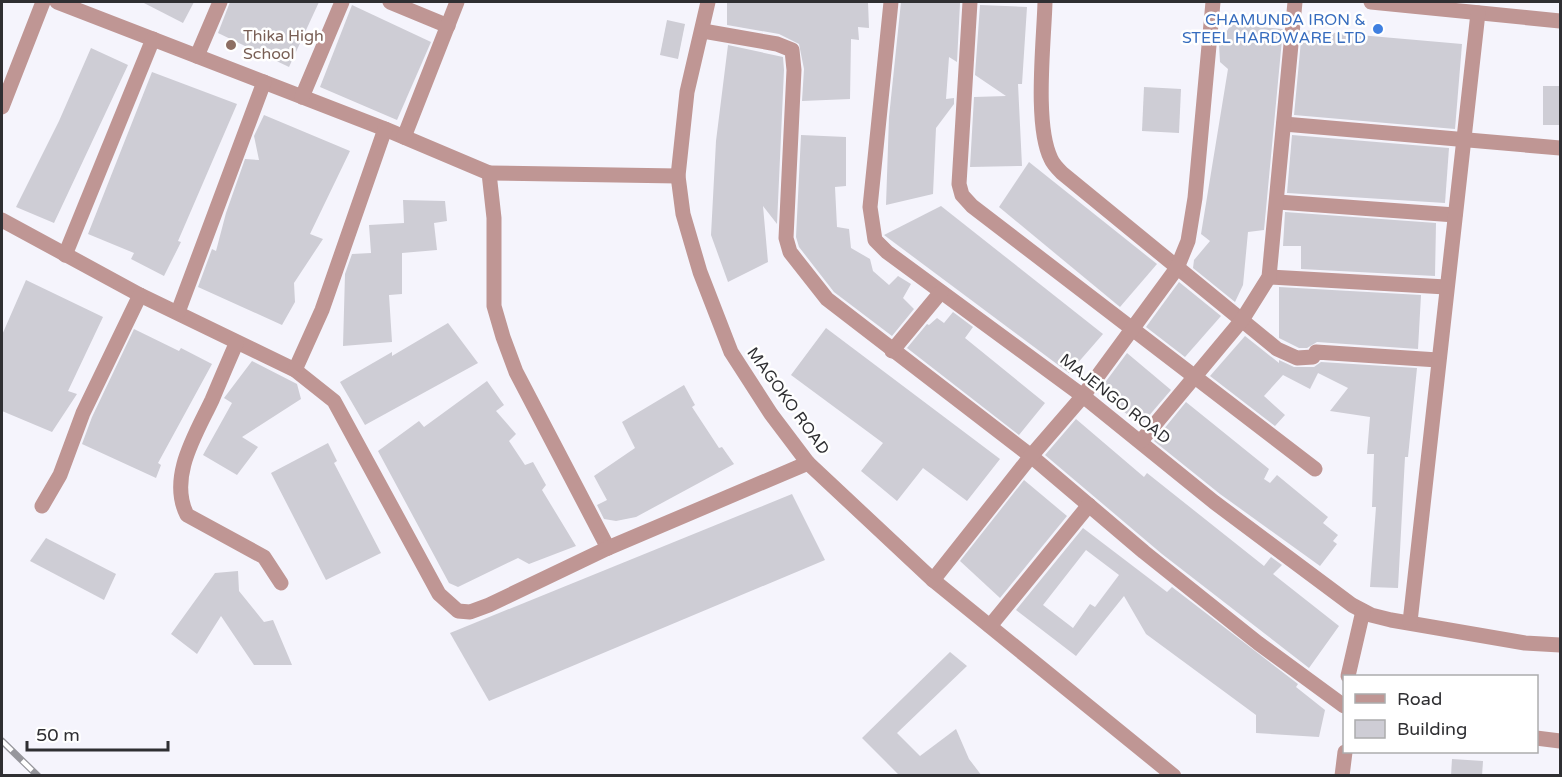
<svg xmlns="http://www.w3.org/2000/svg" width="1562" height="777" font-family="'Varela Round',sans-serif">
<rect width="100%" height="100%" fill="#f5f4fc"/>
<g fill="#cecdd5" fill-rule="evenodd">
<path d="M142 2H194L183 23Z"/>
<path d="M230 2H319L289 67 218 33Z"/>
<path d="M727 2H868L869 28 858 27 859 40 851 39 850 99 802 101 804 69 799 44 779 34 727 25Z"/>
<path d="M901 2 960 3 957 62 949 57 946 99 954 98V104L936 128 933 194 886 205 889 117Z"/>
<path d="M352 5 431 42 397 120 320 87Z"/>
<path d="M980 5 1027 7 1022 84H1018L1022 166 970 167 974 97 1006 96 975 75Z"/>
<path d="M667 20 685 24 678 59 660 55Z"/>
<path d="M1231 24 1283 29 1264 230 1248 232 1243 285 1235 302 1193 268 1194 260 1210 241 1201 234 1228 69 1220 62 1219 45Z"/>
<path d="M1302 30 1462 44 1455 129 1294 115Z"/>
<path d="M728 45 783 57 784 70 777 224 763 206 768 262 728 282 711 235 716 141Z"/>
<path d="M91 48 128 65 54 223 16 207 59 121Z"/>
<path d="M152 72 237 104 178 241 181 242 164 276 131 259 134 253 88 234Z"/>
<rect x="1543" y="86" width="17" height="39"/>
<path d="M1144 87 1181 89 1179 133 1142 131Z"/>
<path d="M264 115 350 151 310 234 323 239 294 283 295 302 282 325 198 287 212 249 216 251 226 213 245 159 259 160 254 136Z"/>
<path d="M801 135 846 137V186L835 187 837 227 849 229 851 248 870 259 873 271 889 285 898 276 911 284 903 298 914 309 892 336 834 292 799 247 796 237Z"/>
<path d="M1292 135 1449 148 1445 203 1287 193Z"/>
<path d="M1029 162 1157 264 1120 307 999 207Z"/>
<path d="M403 200 445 201 447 221 434 223 437 250 402 253V294L389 295 392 342 343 346 345 274 352 254 371 253 369 225 404 223Z"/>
<path d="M941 206 1103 334 1069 373 884 235Z"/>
<path d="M1285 212 1436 223 1435 276 1301 269V246H1283Z"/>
<path d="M26 280 103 317 68 391 77 394 52 432 2 411V335Z"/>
<path d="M1179 282 1221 316 1185 357 1146 327Z"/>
<path d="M1279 287 1421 295 1418 349 1317 342 1307 348H1299L1279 338Z"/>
<path d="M953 312 973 327 965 338 1045 403 1019 435 907 348 927 324 929 325 937 318 944 323Z"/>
<path d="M448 323 478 363 365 425 340 382 392 352V356Z"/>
<path d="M826 328 1000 459 967 501 923 468 897 501 861 471 883 443 791 375Z"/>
<path d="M134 329 179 351 181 348 212 364 158 463 161 465 156 478 82 444 92 417Z"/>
<path d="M1245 336 1279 363V360L1294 367H1314L1321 362 1417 368 1408 457H1405L1398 588 1370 587 1376 507H1372L1374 454H1367L1370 417 1330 411 1348 388 1318 373 1310 389 1283 375 1264 396 1285 415 1275 426 1210 376Z"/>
<path d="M1127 353 1171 390 1141 425 1109 400 1104 384Z"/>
<path d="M252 361 297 384 301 399 242 437 258 447 237 475 203 455 232 403 224 398Z"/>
<path d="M487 381 504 405 496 411 516 434 509 441 525 465 533 462 546 485 542 490 576 546 529 564 518 558 458 587 449 583 378 451 419 421 424 427Z"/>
<path d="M684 385 695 405 692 407 719 448 722 447 734 464 636 517 616 521 604 519 597 505 607 500 594 476 635 448 622 422Z"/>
<path d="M1186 402 1269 469 1264 479 1270 483 1277 475 1328 517 1323 523 1338 535 1333 541 1337 544 1320 566 1220 494 1154 441Z"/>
<path d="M1076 419 1144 477 1147 473 1264 566 1271 557 1282 565 1273 574 1339 626 1309 668 1162 554 1045 455Z"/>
<path d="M328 443 337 461 334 463 381 553 326 580 271 473Z"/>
<path d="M1024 480 1067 516 1000 598 960 561Z"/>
<path d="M792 494 825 560 489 701 450 633Z"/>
<path d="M1083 528 1167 592 1172 587 1298 684 1296 687 1325 710 1319 737 1256 733V715L1146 634 1124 596 1076 656 1016 610ZM1086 550 1119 575 1095 607 1090 604 1073 628 1043 605Z"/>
<path d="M46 538 116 574 104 600 30 561Z"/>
<path d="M238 571 239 591 264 622 273 620 292 665H254L221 616 197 654 171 634 215 573Z"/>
<path d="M950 652 967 666 897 733 920 756 956 729 969 759 982 776H900L862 738Z"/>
<path d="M1452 759 1483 761 1482 776H1451Z"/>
</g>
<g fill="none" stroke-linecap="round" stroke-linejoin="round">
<g stroke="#bf9694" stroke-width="15">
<path d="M57 2 385 129 489 173 494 218V306L503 337 516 372 608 548"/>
<path d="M390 2 448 26"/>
<path d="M708 2 687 92 678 176 683 214 700 272 731 352 771 414 808 463 933 580 1174 776"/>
<path d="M891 2 870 207 875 240 887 252 1083 396 1214 502 1352 605 1371 615 1391 620 1525 643 1560 645"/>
<path d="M970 2 959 184 962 195 972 206 1315 469"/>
<path d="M1045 2C1044 41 1034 125 1051 159 1053 164 1058 169 1062 173L1277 349 1297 358 1313 357 1316 352 1438 360"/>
<path d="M1371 2 1560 21"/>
<path d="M703 31 777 44 792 50 794 70 786 238 790 252 827 299 1031 456 1144 552 1258 643 1344 706"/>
<path d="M197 56 220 2"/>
<path d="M302 97 342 2"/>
<path d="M2 107 43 2"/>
<path d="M1284 124 1560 148"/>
<path d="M404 137 457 2"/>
<path d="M489 173 678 176"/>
<path d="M1278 202 1455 215"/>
<path d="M2 220 140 295 295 370 334 401 439 594 458 611 470 612 489 605 608 548 808 463"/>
<path d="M65 255 153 39"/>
<path d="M1269 277 1446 287"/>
<path d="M178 312 264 82"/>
<path d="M236 344C228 362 220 381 212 400 196 434 168 477 187 515L264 557 281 583"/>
<path d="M892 351 941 292"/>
<path d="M295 370 322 310 385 129"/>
<path d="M1141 441 1242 320 1269 277 1295 2"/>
<path d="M42 506 60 475 83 413 140 295"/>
<path d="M933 580 1031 456 1083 396 1177 268 1188 241 1195 198 1213 2"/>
<path d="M1410 622 1478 13"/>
<path d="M990 626 1089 505"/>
<path d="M1348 676 1363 611"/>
<path d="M1536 738 1560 741"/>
<path d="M1342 776 1345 752"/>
</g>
<defs>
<path id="rail" d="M2 741 38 776"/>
</defs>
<use href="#rail" stroke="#96969c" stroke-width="7"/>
<use href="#rail" stroke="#fff" stroke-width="4.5" stroke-dasharray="14" stroke-linecap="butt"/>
</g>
<circle fill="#3f7fe0" stroke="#fff" stroke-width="2" cx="1378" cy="29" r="6"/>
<circle fill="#8d6e63" stroke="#fff" stroke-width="2" cx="231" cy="45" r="6"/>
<g text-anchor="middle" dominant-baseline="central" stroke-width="5" stroke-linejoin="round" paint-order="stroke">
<g font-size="16" fill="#366cbe" stroke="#fff" text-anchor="end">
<text x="1366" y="20">CHAMUNDA IRON &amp;<tspan x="1366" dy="18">STEEL HARDWARE LTD</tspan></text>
</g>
<g font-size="16" fill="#785e54" stroke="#fff" text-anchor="start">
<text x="243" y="36">Thika High<tspan x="243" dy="18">School</tspan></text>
</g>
<g font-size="16" fill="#2f2f32" stroke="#fff">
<text transform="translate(1115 399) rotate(38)">MAJENGO ROAD</text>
<text transform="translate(788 401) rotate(54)">MAGOKO ROAD</text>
</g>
</g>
<rect width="1562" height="777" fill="none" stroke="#2f2f32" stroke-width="6"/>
<rect x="1343" y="675" width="195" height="78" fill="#ffffff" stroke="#acacad" stroke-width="1.5"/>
<rect x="1355" y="694" width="30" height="9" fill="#bf9694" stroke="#acacad" stroke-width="1.5"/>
<text x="1397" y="705" font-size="18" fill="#2f2f32">Road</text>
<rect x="1355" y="720" width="30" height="18" fill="#cecdd5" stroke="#acacad" stroke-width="1.5"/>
<text x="1397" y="735" font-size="18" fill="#2f2f32">Building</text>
<path d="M27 741v9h141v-9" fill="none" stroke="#2f2f32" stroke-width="3"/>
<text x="36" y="741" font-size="18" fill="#2f2f32" stroke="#ffffff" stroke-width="4.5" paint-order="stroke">50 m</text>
</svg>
